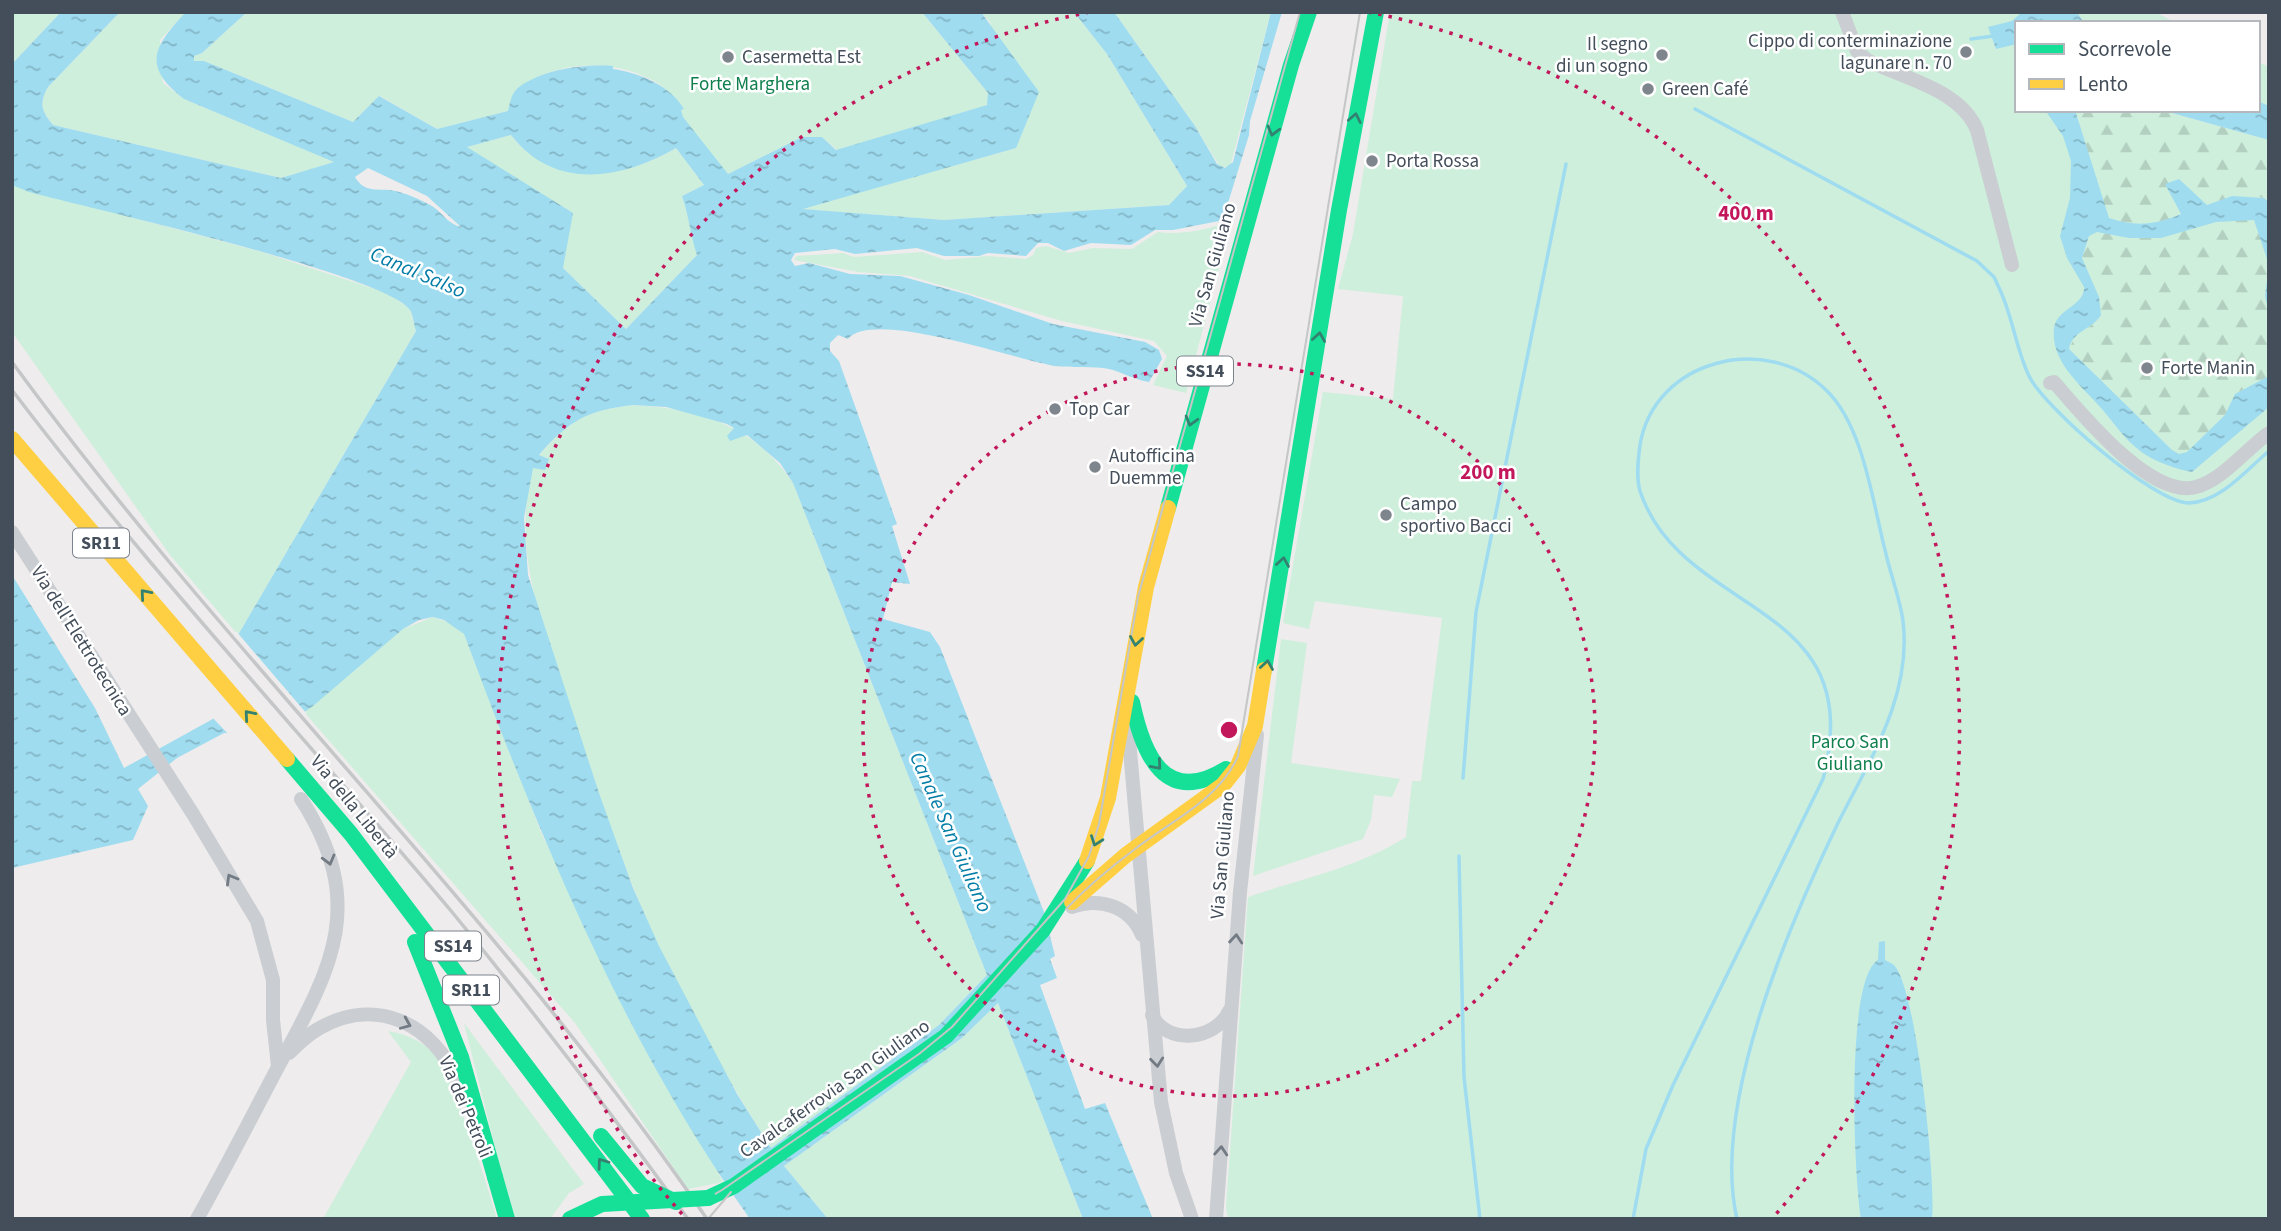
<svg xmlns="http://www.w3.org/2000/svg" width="2281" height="1231" font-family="'Source Sans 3',sans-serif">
<defs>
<pattern id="forest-firs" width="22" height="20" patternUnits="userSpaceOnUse" patternTransform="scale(1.75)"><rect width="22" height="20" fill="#ceefdc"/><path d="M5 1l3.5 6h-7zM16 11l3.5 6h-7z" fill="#b2cfbf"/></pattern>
<pattern id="water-ripples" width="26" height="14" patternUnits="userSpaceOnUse" patternTransform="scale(1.75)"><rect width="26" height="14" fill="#9fdcf0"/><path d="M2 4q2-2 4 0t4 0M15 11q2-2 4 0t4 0" fill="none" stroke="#83b5c5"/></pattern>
</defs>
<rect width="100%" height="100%" fill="#eeecec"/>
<g fill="#ceefdc">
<path d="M12 12H61L12 64Z"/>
<path d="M120 12H186L160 40 163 83 184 99 335 162 281 178 53 125C41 111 39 103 48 87Z"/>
<path d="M247 12H922L988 93 990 100 985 106 837 150 822 137H802L728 174C713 158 695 138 684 119 677 107 675 97 664 88 623 55 528 55 509 111L437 129 380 96 353 122 204 61 194 62 193 56 202 53Z"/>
<path d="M981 12H1074L1107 54 1187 186 1169 205 944 220 801 209 1016 148 990 22Z"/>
<path d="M1114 12H1271L1230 167H1220L1195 126Z"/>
<path d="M1390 12H2023L2017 23V110H2153L2269 148V1219H1228L1226 1207 1248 897C1300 879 1360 867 1406 837L1412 781H1421L1442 618 1315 601 1309 629 1283 623 1323 392 1393 399 1403 296 1338 289 1353 234Z"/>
<path d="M2077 12H2155L2176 23H2084Z"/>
<path d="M2258 62 2269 67V106L2258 101Z"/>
<path d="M511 135C552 189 624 179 676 148L704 185 682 196C689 216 690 234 698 254L626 329 563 268 466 147Z"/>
<path d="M12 185 265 253 387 293 410 309 416 331 238 635 170 555 12 332Z"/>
<path d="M1224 216 1230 226 1186 393 1153 385 1167 356 1154 341 1062 321 910 276 859 272 794 260 797 256 843 253 854 257 922 252 945 260 988 256 1026 259 1033 255 1036 248 1046 246 1069 253 1093 248 1132 249 1158 232C1177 235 1203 231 1221 224Z"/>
<path d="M633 405C700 409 754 425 793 483L987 975 939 1025 771 1148C719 1066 669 979 634 889 598 800 570 708 540 617 526 566 519 519 533 467L545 470 539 456C568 420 588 410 633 405Z"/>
<path d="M433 617 453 624 464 634 543 837 723 1182 688 1189 575 1023 304 712 403 629Z"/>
<path d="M1281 639 1307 643 1291 763 1400 779 1392 797 1374 795 1371 820 1363 839 1253 876Z"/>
<path d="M998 1003 1083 1219H828L784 1166 962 1038Z"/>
<path d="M464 1023 584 1184 569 1193 550 1219H513Z"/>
<path d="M388 1031C408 1035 421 1040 435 1055 452 1073 489 1190 497 1219H323L411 1062Z"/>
</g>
<g fill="url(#forest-firs)">
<path d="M2075 110H2161L2269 140V202C2253 188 2224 199 2207 205L2187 188 2176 206 2182 214C2156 225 2135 227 2108 218Z"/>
<path d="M2254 219 2269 265 2265 296 2269 313V376L2235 394 2225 415 2187 452 2179 454 2163 443 2069 349 2075 337 2098 320C2098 312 2100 302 2098 294 2092 276 2077 263 2085 244 2093 224 2131 238 2149 238 2173 238 2194 226 2217 222 2229 220 2242 220 2254 219Z"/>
</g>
<g fill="url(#water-ripples)" fill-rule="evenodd">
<path d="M61 12H120L48 87C39 103 41 111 53 125L281 178 334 162 184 99C141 66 154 46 186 12H247L202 53 194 56V61H204L353 122 379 96 437 129 508 111C510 103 511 93 519 87 545 69 582 64 613 66V69C641 73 670 86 684 109L681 110 683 117 728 174 802 137H822L836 150 987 105 988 93 922 12H981L1039 92 1016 148 803 209 944 220 1169 205 1187 186 1107 54 1074 12H1114L1195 126 1217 164 1225 168 1233 162 1271 12H1282L1250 121 1249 135 1224 216 1219 221 1173 230H1155L1131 245 1091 243 1064 251 1048 243H1038L1026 256 988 253 979 256H944L917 248 855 254 835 249 795 253 791 260 795 266 809 263 850 274 900 276 969 295 1053 324 1145 342 1159 350 1162 359 1149 382C1135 380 1122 372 1109 369 1094 366 1071 368 1055 366 1017 360 872 308 848 339L838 335 830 343V351L839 361 897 524 892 526 910 584 892 582 883 619 930 632 940 647 1044 912 1055 956 1050 959 1057 978 1040 985 1085 1109 1105 1103 1153 1219H1083L998 1003 962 1038 784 1166 828 1219H750C623 1040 540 838 464 634L444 620 433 617 419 620 403 629 313 706 273 734 224 733 177 758 138 789 148 806 133 840 12 868V575L95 708 124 768 211 720 219 715 238 635 416 331C414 325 413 315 410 310 387 275 85 207 29 192L12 185V64ZM511 135C554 191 621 180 676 148L704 185 682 196C689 216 690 234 697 255L626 329 563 268 573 213 467 147ZM368 168 427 196 461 227C446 223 443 212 430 205 421 200 410 195 399 192 382 186 366 196 355 177ZM633 405 666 407 727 424 734 428 727 436 730 441 747 435 780 463 793 483 987 975 939 1025 771 1148 737 1094 659 946 633 888 599 793 528 575 524 518 533 468 545 470 549 459 539 455C569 420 589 410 633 405Z"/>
<path d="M2022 12H2077L2084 23H2017V44L1996 49 1988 27 2012 21Z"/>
<path d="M2258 101 2269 106V140L2161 110H2258Z"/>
<path d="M2045 110H2075L2109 218C2135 227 2156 225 2181 214L2165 184 2179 179 2207 205 2232 196 2264 198 2269 202V313L2265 296 2269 265 2254 220 2216 222 2161 238H2129L2097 232 2089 236 2082 258 2099 297 2101 315C2093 329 2072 331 2069 349L2172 450 2179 454 2187 452 2225 415 2235 394 2269 376V407L2192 472C2179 470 2163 464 2151 458 2129 446 2117 427 2102 409 2082 386 2050 362 2054 328 2057 308 2085 306 2084 287L2067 258 2060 236 2070 198 2071 161 2063 136Z"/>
<path d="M1885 941V960C1888 962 1892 963 1894 965 1917 989 1936 1181 1932 1219H1861C1854 1179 1845 979 1878 960L1879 942Z"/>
</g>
<path fill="#eeecec" d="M236 631 307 714 274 737 230 736 211 716 219 704 217 673 219 661Z"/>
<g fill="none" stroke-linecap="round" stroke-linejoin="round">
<g stroke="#9fdcf0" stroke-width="3.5">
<path d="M1971 39 1994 36"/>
<path d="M1695 109 1977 261 1994 277 2000 290C2013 318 2016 349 2029 376 2044 407 2154 503 2189 503 2221 502 2247 469 2269 451"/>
<path d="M1463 778 1476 612 1566 164"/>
<path d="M1459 856 1464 1077 1480 1219"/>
<path d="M1633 1219 1646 1149 1673 1085 1823 779C1871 598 1682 618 1640 491 1636 477 1638 460 1640 445 1654 359 1767 332 1826 390 1864 426 1873 505 1886 554 1891 576 1900 599 1903 621 1912 696 1870 759 1838 823 1789 925 1711 1106 1737 1219"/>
</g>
<g stroke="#cacdd1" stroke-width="14">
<path d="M1842 12 1857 51 1867 60C1904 79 1960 89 1977 130L2012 265"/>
<path d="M2050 383 2054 382C2081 413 2150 499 2196 487 2223 480 2246 449 2269 433"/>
<path d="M12 532 193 814 257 921 273 980V1020L278 1066"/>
<path d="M1128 728 1161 1102 1176 1173 1192 1219"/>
<path d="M1072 907C1100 897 1130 906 1142 935"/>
<path d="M1152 1015C1167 1046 1216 1040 1229 1011"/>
<path d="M289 1053C298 1044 307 1035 318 1029 376 995 434 1024 458 1082"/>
<path d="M197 1219C225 1169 251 1118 278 1067 331 969 369 905 301 799"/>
<path d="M1216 1219 1240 892 1257 735"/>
</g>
<g stroke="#16e098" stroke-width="16">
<path d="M1168 508 1291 65 1309 12"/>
<path d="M1264 670 1339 210 1376 12"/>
<path d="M1132 702C1143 755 1165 807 1226 769"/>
<path d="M287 759 351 834 642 1219"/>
<path d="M415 942 461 1057 495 1177"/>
<path d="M495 1177 507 1219"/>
<path d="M708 1198 734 1186 946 1036 1043 930 1087 861"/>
</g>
<g stroke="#ffcf43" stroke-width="16">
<path d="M12 439 287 759"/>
<path d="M1087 861 1108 798 1146 587 1168 508"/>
<path d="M1072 902 1126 855 1223 785 1238 766 1255 726 1264 670"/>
</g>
<g stroke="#c4c6c8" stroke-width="2">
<path d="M1066 909C1087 887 1111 867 1135 849 1171 821 1219 800 1238 756L1360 12"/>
<path d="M572 1219C618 1187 677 1220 722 1190L919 1054 952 1027 1065 899 1089 856 1099 824 1138 597 1300 12"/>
<path d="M708 1219 731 1192"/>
</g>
<g stroke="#c4c6c8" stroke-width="3.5">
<path d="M12 362C229 659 499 914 707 1219"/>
<path d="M12 390C150 572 306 738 452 912 534 1012 612 1114 688 1219"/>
</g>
<g stroke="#16e098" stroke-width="16">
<path d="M601 1136 642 1186 676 1202"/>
<path d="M570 1219 602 1204 708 1198"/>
</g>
</g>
<defs><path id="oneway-chevron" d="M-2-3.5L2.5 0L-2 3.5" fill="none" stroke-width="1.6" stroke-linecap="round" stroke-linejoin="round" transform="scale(1.75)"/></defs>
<g stroke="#338170">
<use href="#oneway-chevron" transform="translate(1355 118) rotate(-79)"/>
<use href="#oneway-chevron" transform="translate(1273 131) rotate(105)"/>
<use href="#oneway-chevron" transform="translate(1319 337) rotate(-81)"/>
<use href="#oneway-chevron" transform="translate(1191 421) rotate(106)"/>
<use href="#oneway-chevron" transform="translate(1283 562) rotate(-81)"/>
<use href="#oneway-chevron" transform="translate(145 594) rotate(-131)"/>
<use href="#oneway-chevron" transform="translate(1136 641) rotate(99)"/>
<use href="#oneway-chevron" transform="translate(1267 665) rotate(-81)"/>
<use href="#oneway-chevron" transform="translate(249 715) rotate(-131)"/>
<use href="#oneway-chevron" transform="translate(1157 765) rotate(49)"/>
<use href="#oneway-chevron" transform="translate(1096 841) rotate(110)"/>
<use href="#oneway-chevron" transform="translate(602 1163) rotate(-126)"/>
</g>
<g stroke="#727a84">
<use href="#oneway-chevron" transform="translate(329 860) rotate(75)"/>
<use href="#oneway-chevron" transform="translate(231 879) rotate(-120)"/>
<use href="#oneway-chevron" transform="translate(1236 939) rotate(-85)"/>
<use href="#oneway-chevron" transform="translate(406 1024) rotate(23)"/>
<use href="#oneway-chevron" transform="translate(1157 1062) rotate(84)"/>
<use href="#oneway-chevron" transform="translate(1221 1151) rotate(-86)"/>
</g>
<g fill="none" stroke="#c2185b" stroke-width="3.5" stroke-dasharray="3.5 7">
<circle cx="1229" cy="730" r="366"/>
<path d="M682 1214A731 731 0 0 1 1090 12M1368 12A731 731 0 0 1 1776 1214"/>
</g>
<g fill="#7f858d" stroke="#fff" stroke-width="2.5">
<circle cx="1966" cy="52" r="7"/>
<circle cx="1662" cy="55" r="7"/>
<circle cx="728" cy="57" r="7"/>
<circle cx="1648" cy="89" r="7"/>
<circle cx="1372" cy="161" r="7"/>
<circle cx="2147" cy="368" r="7"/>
<circle cx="1055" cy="409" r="7"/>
<circle cx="1095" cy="467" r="7"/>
<circle cx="1386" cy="515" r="7"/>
</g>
<g text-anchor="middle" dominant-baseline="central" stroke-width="5" stroke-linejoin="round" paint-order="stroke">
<g fill="#fff" stroke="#7b838c" stroke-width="2">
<rect x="1177" y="356.5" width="56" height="29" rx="5"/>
<rect x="73" y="528.5" width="56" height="29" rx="5"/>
<rect x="425" y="931.5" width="56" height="29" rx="5"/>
<rect x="443" y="975.5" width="56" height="29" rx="5"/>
</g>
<g font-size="18" font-weight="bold" fill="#434e5a">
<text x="1205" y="371">SS14</text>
<text x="101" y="543">SR11</text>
<text x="453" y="946">SS14</text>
<text x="471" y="990">SR11</text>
</g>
<g font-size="19" fill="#434e5a" stroke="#fff" text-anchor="start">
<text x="1952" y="41" text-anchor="end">Cippo di conterminazione<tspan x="1952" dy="22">lagunare n. 70</tspan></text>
<text x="1648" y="44" text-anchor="end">Il segno<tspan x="1648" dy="22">di un sogno</tspan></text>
<text x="742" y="57">Casermetta Est</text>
<text x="1662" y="89">Green Café</text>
<text x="1386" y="161">Porta Rossa</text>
<text x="2161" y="368">Forte Manin</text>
<text x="1069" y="409">Top Car</text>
<text x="1109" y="456">Autofficina<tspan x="1109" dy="22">Duemme</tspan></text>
<text x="1400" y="504">Campo<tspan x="1400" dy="22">sportivo Bacci</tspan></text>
</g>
<g font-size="19" fill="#0f804d" stroke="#fff">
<text x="750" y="84">Forte Marghera</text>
<text x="1850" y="742">Parco San<tspan x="1850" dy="22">Giuliano</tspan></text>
</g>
<g font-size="19" fill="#434e5a" stroke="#fff">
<text transform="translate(1213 265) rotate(-74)">Via San Giuliano</text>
<text transform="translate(81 641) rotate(58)">Via dell'Elettrotecnica</text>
<text transform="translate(354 807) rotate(51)">Via della Libertà</text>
<text transform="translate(1223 855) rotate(-85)">Via San Giuliano</text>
<text transform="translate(835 1089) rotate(-35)">Cavalcaferrovia San Giuliano</text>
<text transform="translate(465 1107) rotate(67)">Via dei Petroli</text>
</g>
<g font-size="21" font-style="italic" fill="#027da7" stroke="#fff">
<text transform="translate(418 272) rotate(23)">Canal Salso</text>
<text transform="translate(951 832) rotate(66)">Canale San Giuliano</text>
</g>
</g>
<circle cx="1229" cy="730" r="10" fill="#c2185b" stroke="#fff" stroke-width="3.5"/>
<g font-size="21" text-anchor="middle" font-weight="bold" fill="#c2185b" stroke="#fff" stroke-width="5" stroke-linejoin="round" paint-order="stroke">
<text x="1746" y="220">400 m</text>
<text x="1488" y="479">200 m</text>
</g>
<rect width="2281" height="1231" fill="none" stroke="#434e5a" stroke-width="28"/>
<rect x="2015" y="21" width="245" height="91" fill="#ffffff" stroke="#b4b8bd" stroke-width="2"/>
<rect x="2029" y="44" width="35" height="10" fill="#16e098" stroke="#b4b8bd" stroke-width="2"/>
<text x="2078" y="56" font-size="21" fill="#434e5a">Scorrevole</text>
<rect x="2029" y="79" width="35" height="10" fill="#ffcf43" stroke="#b4b8bd" stroke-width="2"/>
<text x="2078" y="91" font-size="21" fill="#434e5a">Lento</text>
</svg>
